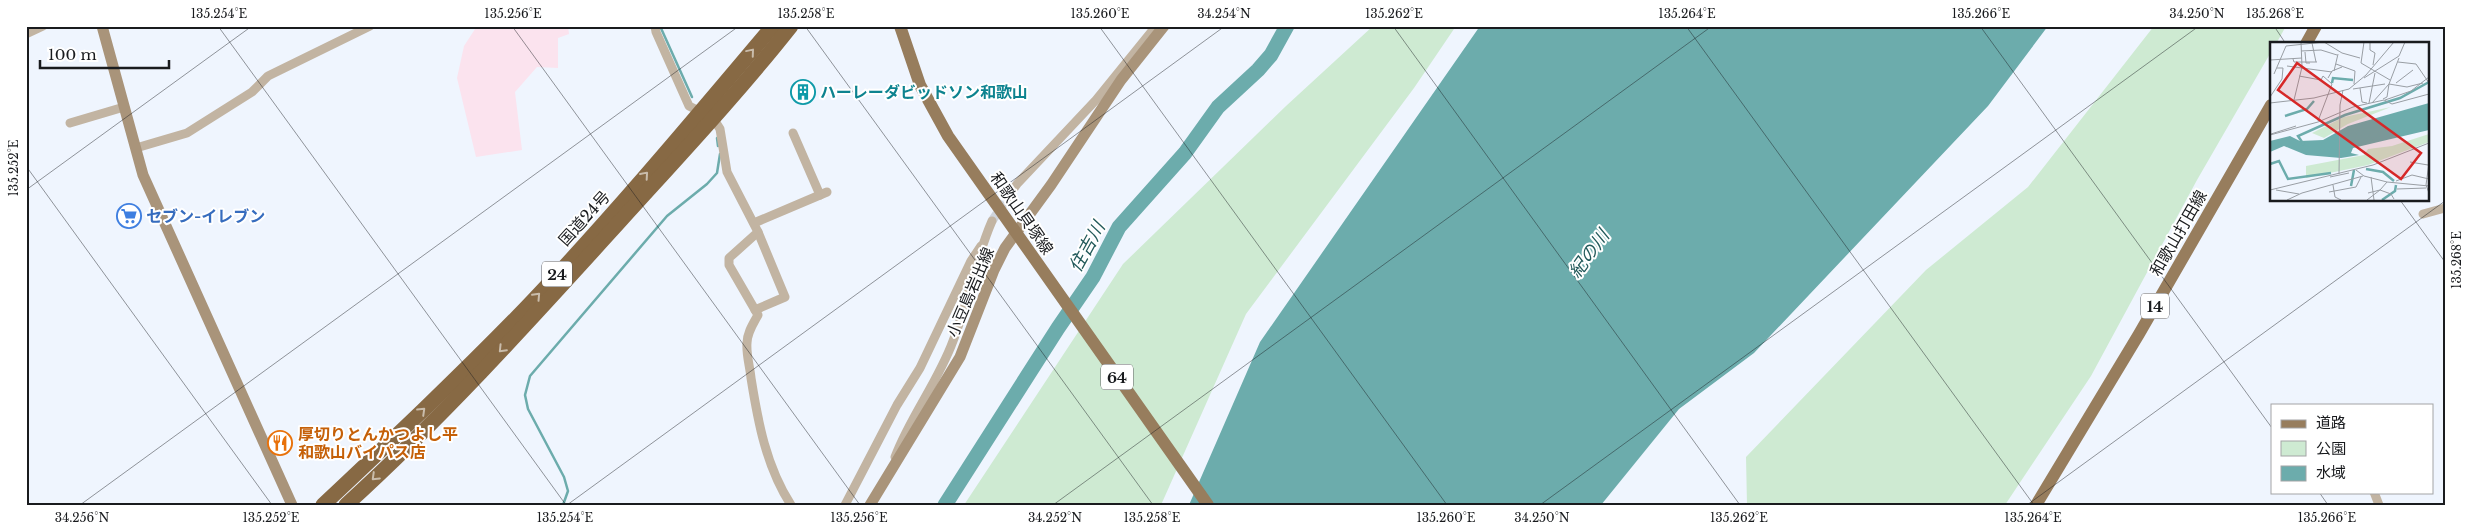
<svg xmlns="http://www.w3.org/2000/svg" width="2471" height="531" font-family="'Libre Baskerville','Noto Sans JP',serif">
<rect width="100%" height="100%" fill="#eff5fe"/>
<path fill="#fbe3ee" d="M477 26H568L569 34 558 38V68L537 67 515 92 522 150 476 157 457 78 464 46Z"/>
<g fill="#ceead2">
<path d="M1373 26H1456L1414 88 1246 314 1161 505H964L1123 264 1286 106Z"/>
<path d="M2154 26H2286L2276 44H2271V52L2197 180 2091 376 2005 505H1747L1746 457 1926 270 2028 187Z"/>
</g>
<path fill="#6cacac" d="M1480 26H2048L1988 106 1754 353 1679 409 1601 505H1189L1260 342Z"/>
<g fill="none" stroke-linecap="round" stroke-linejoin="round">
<g stroke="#6cacac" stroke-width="2.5">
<path d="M660 26 692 97"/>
<path d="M717 138 718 146"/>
<path d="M563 505 568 491 564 477 528 409 525 395 530 376 667 216 707 184 717 173 720 154"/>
</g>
<path stroke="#6cacac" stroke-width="15" d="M945 505 1058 328 1093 277 1119 227 1185 153 1218 107 1258 70 1271 55 1287 26"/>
<path stroke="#cfd4dc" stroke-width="9" stroke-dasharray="9 4.5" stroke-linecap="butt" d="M992 221 1008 197"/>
<g stroke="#c2b4a2" stroke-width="9">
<path d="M655 26 656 32 689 106 713 118 720 129 727 172 758 232 729 258V265L758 315C753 324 747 333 747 343 746 354 750 367 751 378 758 422 766 466 791 505"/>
<path d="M26 34 43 26"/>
<path d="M70 123 124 107"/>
<path d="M793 133 820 195"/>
<path d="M136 148 187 133 252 92 268 76 370 26"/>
<path d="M1008 197 1017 184 1096 100 1156 26"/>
<path d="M2423 214 2445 208"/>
<path d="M754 223 827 192"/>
<path d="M755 310 785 297 758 232"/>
<path d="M895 457C910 417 938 382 953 341 968 302 975 260 992 221"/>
<path d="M2374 492 2379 505"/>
<path d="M845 505 897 405 920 368 971 261 981 246"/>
</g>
<g stroke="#a9947a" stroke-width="11">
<path d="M102 26 143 175 292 505"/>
<path d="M870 505 960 357 994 270 1005 248 1051 185 1121 80 1164 26"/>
</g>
<g stroke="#977d5d" stroke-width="12">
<path d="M900 26 920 85 948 136 1208 505"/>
<path d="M2306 44 2316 26"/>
<path d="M2036 505 2139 334 2271 105"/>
</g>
<g stroke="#876944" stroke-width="15">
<path d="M323 505C391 441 459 377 524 310 611 219 692 122 773 26"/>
<path d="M346 505C444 416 533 317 622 219 679 156 738 93 791 26"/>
</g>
</g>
<defs><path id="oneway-chevron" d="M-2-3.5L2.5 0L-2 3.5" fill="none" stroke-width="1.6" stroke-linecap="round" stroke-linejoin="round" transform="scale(1.25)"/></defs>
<g stroke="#c9bcab">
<use href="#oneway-chevron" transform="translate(751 52) rotate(-50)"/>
<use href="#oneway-chevron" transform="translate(645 175) rotate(-49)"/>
<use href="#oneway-chevron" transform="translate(537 296) rotate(-47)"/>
<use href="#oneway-chevron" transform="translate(502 349) rotate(134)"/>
<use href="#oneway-chevron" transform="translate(422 411) rotate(-44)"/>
<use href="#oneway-chevron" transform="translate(375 477) rotate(136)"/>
</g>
<path fill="none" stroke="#191b1e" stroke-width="1" stroke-opacity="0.45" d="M218 26 566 505M512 26 860 505M805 26 1153 505M1099 26 1447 505M1393 26 1740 505M1686 26 2034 505M1980 26 2272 428M2274 26 2286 44M26 166 272 505M26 190 252 26M2400 200 2445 262M2319 492 2328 505M80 505 739 26M567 505 1225 26M1053 505 1712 26M1540 505 2199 26M2027 505 2445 201"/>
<defs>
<symbol id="building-ring" viewBox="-11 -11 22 22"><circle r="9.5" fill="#fff" stroke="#0f9aa8" stroke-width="1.5"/><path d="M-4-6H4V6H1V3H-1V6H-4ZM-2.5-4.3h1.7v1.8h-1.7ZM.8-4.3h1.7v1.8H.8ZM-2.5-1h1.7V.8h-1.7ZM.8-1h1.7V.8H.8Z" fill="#0f9aa8"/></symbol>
<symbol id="supermarket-ring" viewBox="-11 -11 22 22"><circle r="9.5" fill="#fff" stroke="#3f7fe0" stroke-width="1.5"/><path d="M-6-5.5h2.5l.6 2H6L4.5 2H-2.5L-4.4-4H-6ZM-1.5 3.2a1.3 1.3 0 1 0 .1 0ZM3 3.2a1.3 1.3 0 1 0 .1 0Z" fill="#3f7fe0"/></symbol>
<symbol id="restaurant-ring" viewBox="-11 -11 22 22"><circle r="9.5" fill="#fff" stroke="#e8710a" stroke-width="1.5"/><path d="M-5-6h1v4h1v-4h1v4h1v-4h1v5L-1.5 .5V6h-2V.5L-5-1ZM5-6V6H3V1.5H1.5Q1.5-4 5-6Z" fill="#e8710a"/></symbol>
</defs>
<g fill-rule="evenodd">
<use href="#building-ring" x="789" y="78" width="28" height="28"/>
<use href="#supermarket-ring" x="115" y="202" width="28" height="28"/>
<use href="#restaurant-ring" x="266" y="429" width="28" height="28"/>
</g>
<g text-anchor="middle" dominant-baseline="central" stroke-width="4" stroke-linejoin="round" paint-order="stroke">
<g fill="#fff" stroke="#5e5f62" stroke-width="1">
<rect x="542" y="261.5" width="30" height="25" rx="4"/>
<rect x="2141" y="293.5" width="28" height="25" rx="4"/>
<rect x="1101" y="364.5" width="32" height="25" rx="4"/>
</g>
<g font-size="15" font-weight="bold" fill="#191b1e">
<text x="557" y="274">24</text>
<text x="2155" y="306">14</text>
<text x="1117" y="377">64</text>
</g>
<g font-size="16" font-weight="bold" fill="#0d838f" stroke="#fff" text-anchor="start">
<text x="820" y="92">ハーレーダビッドソン和歌山</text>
</g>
<g font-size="16" fill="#191b1e" stroke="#fff">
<text transform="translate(1022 213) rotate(55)">和歌山貝塚線</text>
<text transform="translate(584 218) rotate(-48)">国道24号</text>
<text transform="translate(2178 233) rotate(-60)">和歌山打田線</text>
<text transform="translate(970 292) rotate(-67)">小豆島岩出線</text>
</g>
<g font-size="16" font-weight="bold" fill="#366cbe" stroke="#fff" text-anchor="start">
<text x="146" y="216">セブン-イレブン</text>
</g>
<g font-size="16" font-weight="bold" fill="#c56008" stroke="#fff" text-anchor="start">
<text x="298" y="434">厚切りとんかつよし平<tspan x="298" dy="18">和歌山バイパス店</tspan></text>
</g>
<g font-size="18" font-style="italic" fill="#235a5b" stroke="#fff">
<text transform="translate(1087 247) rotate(-61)">住吉川</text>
<text transform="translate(1589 254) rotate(-54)">紀の川</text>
</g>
</g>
<g transform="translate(2270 42)">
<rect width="159" height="159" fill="#eff5fe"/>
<path d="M121 65 78 82 54 96 42 91 74 75ZM159 92V100L98 123 36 136V124L94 113 98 107 122 104Z" fill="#ceead2"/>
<path d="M159 61V88L83 106 81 111 89 113 71 116 36 113 14 104 0 110V99L20 94 30 99 53 98 78 84Z" fill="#6cacac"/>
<path fill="none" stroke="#6cacac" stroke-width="2.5" d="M62 41 63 36 83 38M15 74 37 67 44 59M34 103 28 94 75 73 130 56 159 40M0 122 9 119 18 137 61 131M96 127 113 130 124 139M81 144 84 128M112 158 125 149 126 143"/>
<path fill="none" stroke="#999ea4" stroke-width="1" d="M54 0 72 11 90 16M94 0 91 21 120 38M100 0V8L105 11 103 23M42 1 46 20M31 9 51 8 67 13M35 10 36 21H40M129 14 135 0M23 17 24 20H47M0 18 32 16M128 20 146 22 159 41M66 22 85 29 84 42M17 24 62 30M64 29 68 12M4 32 16 4 54 0M29 34 51 38 53 34 62 42 48 79M58 36 62 29 72 25M94 36 129 14M126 41 143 28M90 46 92 60 97 61M83 47 115 42M0 55 12 37 13 26H7M113 57 117 55 119 42 137 45 153 41M24 58 32 25 31 0M115 58 141 49 159 35M0 61 44 56 79 47 96 33 124 0M99 61 105 31M102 61 119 42 129 16M1 92 26 84M0 93 48 80 83 65 114 58 122 62 159 52M140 120 158 123M159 121 156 143 159 151M86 128 94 134 117 140 110 148 98 151M69 132 70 63 73 48M60 135 79 131M101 135 104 158M126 139 142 133 159 137M117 140 159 144M63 143 65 155 71 158M127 147 156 146M0 148 103 123 159 101M6 148 29 152M59 150 86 145 91 135M17 158 32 151 93 134M97 158 110 148 121 152 124 157"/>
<path fill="#d62828" fill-opacity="0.15" stroke="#d62828" stroke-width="2.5" d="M27 21 151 111 131 137 8 48Z"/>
<rect width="159" height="159" fill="none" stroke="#191b1e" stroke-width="2.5"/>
</g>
<rect width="2471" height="531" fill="none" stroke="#ffffff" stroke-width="55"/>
<rect x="2271" y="404" width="162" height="90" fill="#ffffff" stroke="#a3a4a5"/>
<rect x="2281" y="420" width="25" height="8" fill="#977d5d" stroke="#a3a4a5"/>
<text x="2316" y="428" font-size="15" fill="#191b1e">道路</text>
<rect x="2281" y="441" width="25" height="15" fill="#ceead2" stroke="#a3a4a5"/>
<text x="2316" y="454" font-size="15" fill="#191b1e">公園</text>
<rect x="2281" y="466" width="25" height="15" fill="#6cacac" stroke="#a3a4a5"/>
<text x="2316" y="478" font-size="15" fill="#191b1e">水域</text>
<path d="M40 60v8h129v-8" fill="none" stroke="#191b1e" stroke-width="2.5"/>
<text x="48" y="60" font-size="15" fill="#191b1e" stroke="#ffffff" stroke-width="4" paint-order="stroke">100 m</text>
<rect x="28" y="28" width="2416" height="476" fill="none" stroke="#191b1e" stroke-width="2"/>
<g font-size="12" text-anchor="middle" fill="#191b1e">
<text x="219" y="18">135.254°E</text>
<text x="513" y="18">135.256°E</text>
<text x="806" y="18">135.258°E</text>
<text x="1100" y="18">135.260°E</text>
<text x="1224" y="18">34.254°N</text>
<text x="1394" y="18">135.262°E</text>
<text x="1687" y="18">135.264°E</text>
<text x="1981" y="18">135.266°E</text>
<text x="2197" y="18">34.250°N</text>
<text x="2275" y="18">135.268°E</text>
<text transform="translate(14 168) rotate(-90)" y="4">135.252°E</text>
<text transform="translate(2457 260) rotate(-90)" y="4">135.268°E</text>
<text x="82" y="522">34.256°N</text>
<text x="271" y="522">135.252°E</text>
<text x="565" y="522">135.254°E</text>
<text x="859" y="522">135.256°E</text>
<text x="1055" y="522">34.252°N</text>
<text x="1152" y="522">135.258°E</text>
<text x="1446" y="522">135.260°E</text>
<text x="1542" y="522">34.250°N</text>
<text x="1739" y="522">135.262°E</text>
<text x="2033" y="522">135.264°E</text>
<text x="2327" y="522">135.266°E</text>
</g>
</svg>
